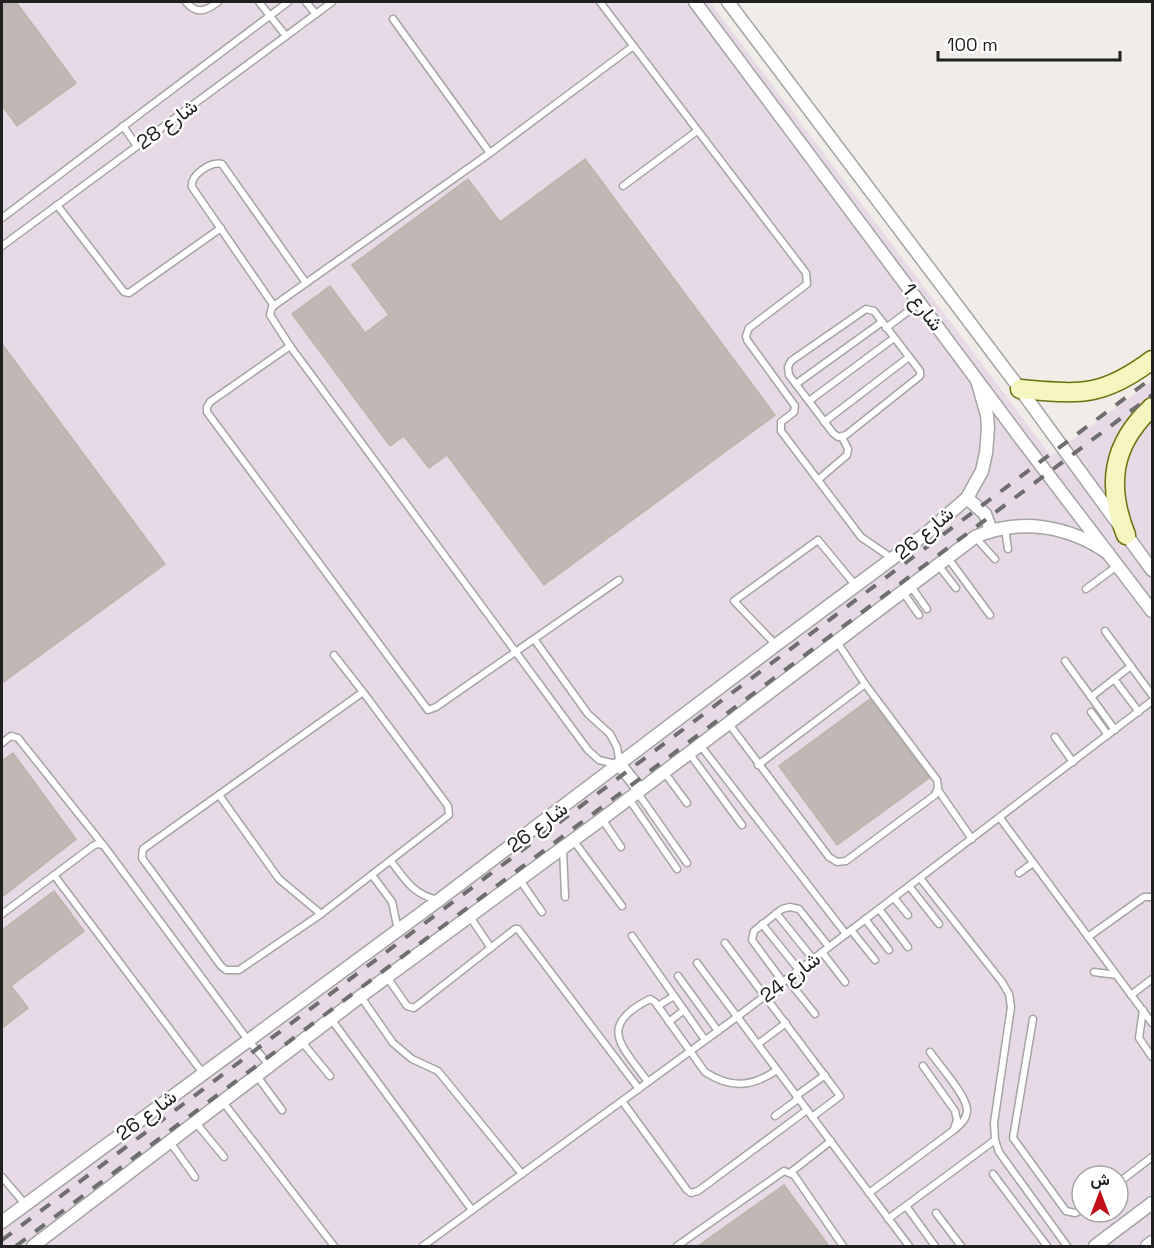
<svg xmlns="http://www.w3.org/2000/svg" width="1154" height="1248" font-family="'Space Grotesk',Vazirmatn,sans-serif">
<rect width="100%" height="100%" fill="#f0ece7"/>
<path fill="#e8d9e6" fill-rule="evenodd" d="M2 2H710L1051 456 1152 381V1246H2ZM1082 1176H1118V1212H1082Z"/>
<g fill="#c0b8b4" stroke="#c0b2aa" stroke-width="1.5">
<path d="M2 2H16L76 83 17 126 2 105Z"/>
<path d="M585 159 775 415 544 585 447 455 429 468 404 436 390 446 292 314 330 286 365 333 389 315 352 265 468 179 500 222Z"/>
<path d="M2 344 165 564 2 683Z"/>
<path d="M870 699 929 778 837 845 779 766Z"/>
<path d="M13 753 76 839 2 897V761Z"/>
<path d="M54 891 84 931 11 986 28 1008 2 1028V930Z"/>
<path d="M784 1185 829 1246H698Z"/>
</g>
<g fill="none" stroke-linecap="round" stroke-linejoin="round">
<defs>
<g id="lane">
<path d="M186 2C197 15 206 11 218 2"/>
<path d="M259 2 286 36"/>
<path d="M306 2 316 14"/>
<path d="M600 2 806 273 807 284 749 328 746 336 747 340 795 406 794 412 781 422V431L861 537 893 559"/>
<path d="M393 19 490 153"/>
<path d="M123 126 137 146"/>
<path d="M623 186 697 131"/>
<path d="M57 205 124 292 129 293 221 228"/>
<path d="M2 218 288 2"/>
<path d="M2 246 332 2"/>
<path d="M274 306 192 187C190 175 211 161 222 164L306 283"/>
<path d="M866 309 874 311 920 371V376L846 435 838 437 833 433 789 375 788 367 791 361Z"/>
<path d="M886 328 919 303"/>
<path d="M290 346 210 402 207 407V412L428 710 436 707 619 580"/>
<path d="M796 384 882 322"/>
<path d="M809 401 894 338"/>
<path d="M824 422 909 357"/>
<path d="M819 479 847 455 848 449 842 437"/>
<path d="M1005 528 1008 549"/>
<path d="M975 537 995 559"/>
<path d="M948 558 990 615"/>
<path d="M938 565 956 588"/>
<path d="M910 585 927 609"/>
<path d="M1086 589 1117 566"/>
<path d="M902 591 919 615"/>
<path d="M1105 631 1152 695"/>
<path d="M534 639 588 714 610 734 617 747 620 765 599 760 588 750 290 346 270 315 272 307 490 153 632 47"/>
<path d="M776 645 734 601 818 540 856 586"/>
<path d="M334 655 363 692 143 849 142 858 221 966 226 970H239L321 914 449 815 448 806 363 692"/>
<path d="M1065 661 1115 730"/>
<path d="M1114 679 1139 712"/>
<path d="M1091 697 1131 666"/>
<path d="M1091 712 1108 735"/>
<path d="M729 724 829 857 837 862 846 861 935 795 938 787 937 780 865 684 837 642"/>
<path d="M1055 737 1073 762"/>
<path d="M2 743 11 736 18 738 104 846 248 1040 270 1066"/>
<path d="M700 745 846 934"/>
<path d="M689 753 742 825"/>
<path d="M758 765 865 684"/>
<path d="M664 772 687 803"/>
<path d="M938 790 972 839"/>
<path d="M637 792 687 863"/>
<path d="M219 795 279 879 321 914"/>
<path d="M629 799 677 869"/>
<path d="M1000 818 1152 1023"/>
<path d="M602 819 621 847"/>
<path d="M573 840 622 906"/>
<path d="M563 848 565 897"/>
<path d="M391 861C405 880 414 895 438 900"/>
<path d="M1019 873 1033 863"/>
<path d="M54 875 202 1072"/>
<path d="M372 875 392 902 398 930"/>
<path d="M920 878 1002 982 1009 994 1011 1007 994 1123 995 1140 999 1152 1067 1246"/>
<path d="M520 880 542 912"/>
<path d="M909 886 939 924"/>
<path d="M894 898 908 915"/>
<path d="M879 909 908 947"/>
<path d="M776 913 813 959"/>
<path d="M2 914 93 846 97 844 103 845"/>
<path d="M470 917 491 948"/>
<path d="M865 919 889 950"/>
<path d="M762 924 799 970"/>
<path d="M851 930 875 960"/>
<path d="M632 936 705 1040"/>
<path d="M1088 937 1144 897H1152"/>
<path d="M725 943 840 1096 812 1117"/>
<path d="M822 952 845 982"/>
<path d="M697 963 909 1246"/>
<path d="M1094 972 1116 975"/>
<path d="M678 976 718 1031"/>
<path d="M387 977 407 1006 414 1008 515 929H518L639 1089"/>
<path d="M787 979 815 1014"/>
<path d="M783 982 752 940 754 931 782 909 790 907 799 909 829 947"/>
<path d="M1131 995 1152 979"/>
<path d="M361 997 393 1043 412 1059 438 1071 522 1174"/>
<path d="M658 1006 674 996"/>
<path d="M1143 1010 1139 1038 1152 1057"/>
<path d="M331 1019 472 1210"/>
<path d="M1033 1019 1013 1138 1066 1211 1075 1213 1082 1210"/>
<path d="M669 1022 684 1010"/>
<path d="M302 1042 330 1076"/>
<path d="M758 1044 786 1023"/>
<path d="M923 1066 955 1111 957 1120 954 1129"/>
<path d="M257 1076 282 1110"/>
<path d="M648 1082C622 1046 596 1026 650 999L655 1002 705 1072C731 1089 752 1087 777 1070"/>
<path d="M796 1096 825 1075"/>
<path d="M622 1101 687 1190 691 1193 698 1191 807 1110"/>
<path d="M223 1102 334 1246"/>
<path d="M775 1116 798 1099"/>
<path d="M196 1123 224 1157"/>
<path d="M170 1142 195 1177"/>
<path d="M791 1172 831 1141"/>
<path d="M993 1174 1047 1246"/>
<path d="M2 1177 25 1204"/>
<path d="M1118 1183 1152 1157"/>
<path d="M869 1193 954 1130C961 1124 967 1119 967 1110 967 1096 939 1065 930 1052"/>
<path d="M906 1206 935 1246"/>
<path d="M936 1213 961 1246"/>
<path d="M888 1219 995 1140"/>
<path d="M423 1246 737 1017 1152 701"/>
<path d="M677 1246 784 1171 794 1175 843 1246"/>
</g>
<g id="street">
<path d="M695 2 1024 443 1152 611"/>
<path d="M728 2 1020 389 1152 570"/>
<path d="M967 498 985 514 991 530"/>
<path d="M620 765 640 790"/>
<path d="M2 1222 439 900 776 645 928 532 967 498 982 471 986 453 988 428 987 415 977 380"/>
<path d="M33 1246 361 996 602 819 975 537C1020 517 1069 526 1108 553"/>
<path d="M1095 1246 1152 1203"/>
<path d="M1147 1246 1152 1242"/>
</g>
<g id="secondary">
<path d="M1020 389C1080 394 1101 398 1152 360"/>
<path d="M1126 535C1106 485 1112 444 1152 407"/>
</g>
</defs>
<use href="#lane" stroke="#a4a4a4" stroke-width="9"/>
<use href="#street" stroke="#a4a4a4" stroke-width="15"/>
<use href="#secondary" stroke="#6c710d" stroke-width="21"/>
<use href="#lane" stroke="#fff" stroke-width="6"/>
<use href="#street" stroke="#fff" stroke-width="12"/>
<use href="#secondary" stroke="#f5f5bf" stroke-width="18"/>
<g stroke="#6e6e6e" stroke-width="4" stroke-dasharray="12 12" stroke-linecap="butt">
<path d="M2 1240 1152 378"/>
<path d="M16 1246 1152 395"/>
</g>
</g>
<g text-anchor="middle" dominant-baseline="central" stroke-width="5" stroke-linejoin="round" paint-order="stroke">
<g font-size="20" fill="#202020" stroke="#fff">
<text transform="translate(167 124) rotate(-36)">شارع 28</text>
<text transform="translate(923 307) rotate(53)">شارع 1</text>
<text transform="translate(924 533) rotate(-40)">شارع 26</text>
<text transform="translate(537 827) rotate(-37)">شارع 26</text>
<text transform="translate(790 977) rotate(-37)">شارع 24</text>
<text transform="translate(146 1115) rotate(-37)">شارع 26</text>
</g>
</g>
<rect width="1154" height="1248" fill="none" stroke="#202020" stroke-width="6"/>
<g transform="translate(1100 1194)"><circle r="28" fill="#ffffff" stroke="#a6a6a6" stroke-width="1.5"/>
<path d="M0-4.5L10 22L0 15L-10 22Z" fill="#c10e1a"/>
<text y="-9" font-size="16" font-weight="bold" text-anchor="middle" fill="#202020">ش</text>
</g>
<path d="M938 51v9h182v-9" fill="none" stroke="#202020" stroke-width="3"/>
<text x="947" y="51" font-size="18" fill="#202020" stroke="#ffffff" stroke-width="4.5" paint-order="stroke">100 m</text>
</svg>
